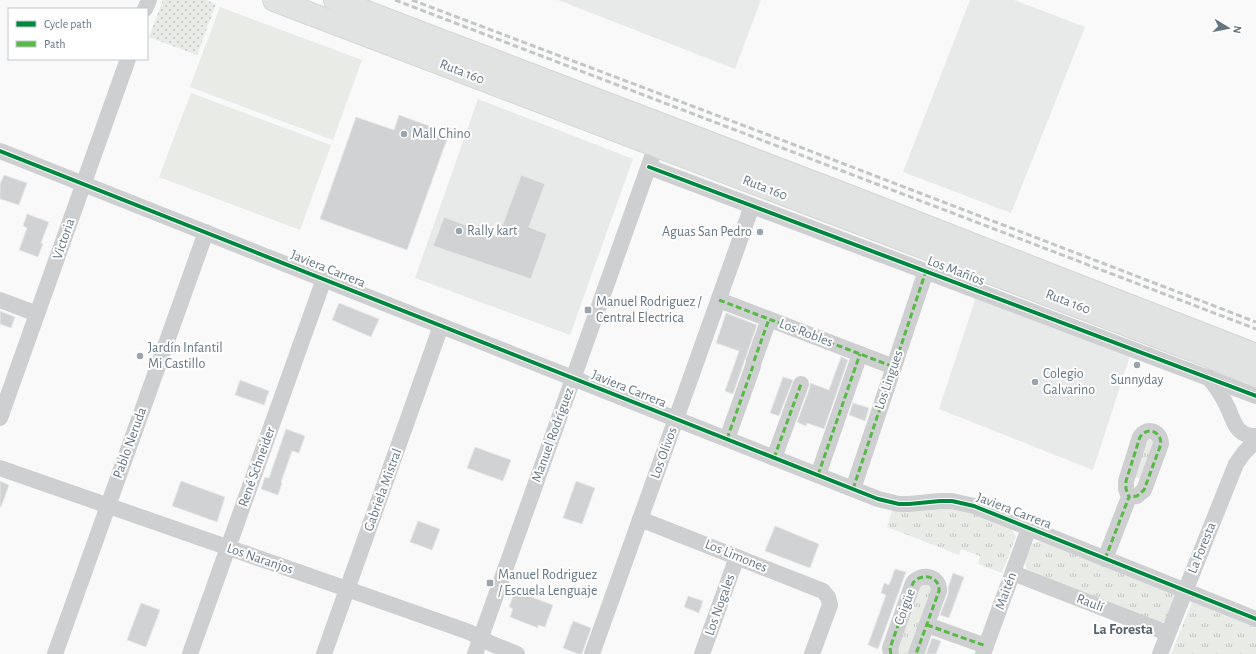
<svg xmlns="http://www.w3.org/2000/svg" width="1256" height="654" font-family="'Alegreya Sans',sans-serif">
<defs>
<pattern id="grass-dots" width="8" height="8" patternUnits="userSpaceOnUse"><rect width="8" height="8" fill="#e8ebe6"/><path d="M2 2h.1M6 6h.1" fill="none" stroke="#c0c3c0" stroke-width="1.8" stroke-linecap="round"/></pattern>
<pattern id="park-tufts" width="24" height="20" patternUnits="userSpaceOnUse"><rect width="24" height="20" fill="#e8ebe6"/><path d="M3 7l-1-3M5 7V3M7 7l1-3M15 17l-1-3M17 17v-4M19 17l1-3" fill="none" stroke="#c0c3c0"/></pattern>
</defs>
<rect width="100%" height="100%" fill="#f9f9f9"/>
<g fill="#e8e9e9">
<path d="M558 0H761L735 69Z"/>
<path d="M970 0H1014L1085 27 1011 213 903 172Z"/>
<path d="M478 99 633 159 570 335 415 278Z"/>
<path d="M976 297 1130 356 1093 470 939 409Z"/>
</g>
<path fill="url(#grass-dots)" d="M163 0H206L216 4 197 55 149 37Z"/>
<g fill="url(#park-tufts)">
<path d="M1147 439H1157L1141 479 1136 477 1135 475Z"/>
<path d="M945 507 959 509 1011 529 1016 536 1002 573 978 564 980 556 961 549 959 555 887 527 892 511 912 512Z"/>
<path d="M1040 541 1172 593 1175 598 1166 621 1159 623 1027 571 1025 563 1032 544Z"/>
<path d="M925 583 933 587 911 654H896L918 587Z"/>
<path d="M1192 602 1256 628V654H1171Z"/>
</g>
<g fill="#e8ebe6">
<path d="M220 7 362 60 333 140 190 87Z"/>
<path d="M191 93 331 145 300 230 159 177Z"/>
</g>
<g fill="#d0d2d3" stroke="#e8e8e8">
<path d="M399 115 432 127 430 133 447 139 407 250 320 219 356 117 394 130Z"/>
<path d="M4 175 27 183 19 205 0 199V184Z"/>
<path d="M521 175 545 184 529 227 547 234 531 279 433 246 444 217 498 237Z"/>
<path d="M27 214 49 222 41 243 43 244 38 257 19 250 27 228 23 226Z"/>
<path d="M339 303 379 319 371 337 332 320Z"/>
<path d="M0 311 15 317 11 328 0 324Z"/>
<path d="M726 313 757 325 733 394 725 391 739 351 716 343Z"/>
<path d="M841 357 848 360 824 429 807 423 806 426 797 422 810 387V383L829 390Z"/>
<path d="M783 377 793 380 779 416 770 413Z"/>
<path d="M240 380 269 391 264 405 235 395Z"/>
<path d="M853 403 869 408 865 421 849 415Z"/>
<path d="M286 429 305 436 299 453 292 451 281 482 282 483 278 495 261 489 265 477 269 478Z"/>
<path d="M475 447 511 460 503 481 467 468Z"/>
<path d="M0 481 9 485 1 507H0Z"/>
<path d="M181 481 225 497 217 522 172 506Z"/>
<path d="M576 481 595 488 582 524 563 518Z"/>
<path d="M418 521 440 529 432 550 410 542Z"/>
<path d="M775 526 819 544 810 568 765 551Z"/>
<path d="M895 569 906 572 878 649 868 645 886 595 881 593 884 583 889 585Z"/>
<path d="M953 573 964 577 949 618 940 615 948 594V588Z"/>
<path d="M515 591 553 605 545 627 538 625V628L510 617 513 609 509 607Z"/>
<path d="M688 596 703 601 699 613 684 607Z"/>
<path d="M141 603 160 610 146 647 127 640Z"/>
<path d="M573 621 591 628 582 654H578L563 648Z"/>
<path d="M932 638 941 641 936 654H926Z"/>
</g>
<g fill="none" stroke-linecap="round" stroke-linejoin="round">
<defs>
<g id="highway">
<path d="M274 0 1193 350 1256 376"/>
<path d="M335 0C507 67 681 131 854 198 988 250 1122 304 1256 355"/>
</g>
</defs>
<use href="#highway" stroke="#d5d6d6" stroke-width="24"/>
<g stroke="#cecfd0" stroke-width="16">
<path d="M145 9 149 0"/>
<path d="M0 151 878 499 899 504H909L940 501H952L974 506 1256 619"/>
<path d="M649 167 1256 396"/>
<path d="M0 300 37 314"/>
<path d="M719 300 894 367"/>
<path d="M754 361 769 319"/>
<path d="M1208 377C1215 385 1221 394 1226 404 1234 419 1234 436 1256 436"/>
<path d="M0 418 128 59"/>
<path d="M727 439 753 366"/>
<path d="M774 458 801 384"/>
<path d="M0 468 347 589 469 632 492 644 517 654"/>
<path d="M818 475 860 354"/>
<path d="M853 489 926 271"/>
<path d="M640 519 823 591 828 597 830 605 812 654"/>
<path d="M1105 559 1129 497 1126 489V481L1140 437C1147 426 1161 431 1161 444L1144 490 1137 496 1129 497"/>
<path d="M1013 573 1167 633"/>
<path d="M927 625 986 646"/>
<path d="M55 654 206 232"/>
<path d="M190 654 324 279"/>
<path d="M324 654 441 326"/>
<path d="M475 654 652 157"/>
<path d="M592 654 752 206"/>
<path d="M702 654 737 557"/>
<path d="M891 654 890 648 913 583C921 572 940 576 939 591L916 654"/>
<path d="M983 654 1029 528"/>
<path d="M1160 654 1236 464 1243 454 1256 440"/>
</g>
<use href="#highway" stroke="#e1e2e2" stroke-width="22"/>
<g stroke="#c3c5c6" stroke-width="3" stroke-dasharray="6 3" stroke-linecap="butt">
<path d="M395 0 1256 329"/>
<path d="M412 0 766 134 1256 322"/>
</g>
<g stroke="#58b947" stroke-width="3" stroke-dasharray="6 3" stroke-linecap="butt">
<path d="M719 300 894 367"/>
<path d="M754 361 769 319"/>
<path d="M727 439 753 366"/>
<path d="M774 458 801 384"/>
<path d="M818 475 860 354"/>
<path d="M853 489 926 271"/>
<path d="M1105 559 1129 497 1126 489V481L1140 437C1147 426 1161 431 1161 444L1144 490 1137 496 1129 497"/>
<path d="M927 625 986 646"/>
<path d="M891 654 890 648 913 583C921 572 940 576 939 591L916 654"/>
</g>
<defs>
<g id="cycleway">
<path d="M0 151 878 499 899 504H909L940 501H952L974 506 1256 619"/>
<path d="M649 167 1256 396"/>
</g>
</defs>
<use href="#cycleway" stroke="#fff" stroke-width="6"/>
<use href="#cycleway" stroke="#00873e" stroke-width="4"/>
</g>
<g fill="#99a4ac" stroke="#fff" stroke-width="1.5">
<circle cx="404" cy="134" r="4"/>
<circle cx="459" cy="231" r="4"/>
<circle cx="760" cy="232" r="4"/>
<rect x="584" y="306" width="8" height="8" rx="2"/>
<circle cx="140" cy="356" r="4"/>
<circle cx="1137" cy="365" r="4"/>
<circle cx="1035" cy="382" r="4"/>
<rect x="486" y="579" width="8" height="8" rx="2"/>
</g>
<g text-anchor="middle" dominant-baseline="central" stroke-width="4" stroke-linejoin="round" paint-order="stroke">
<g font-size="14" fill="#657683" stroke="#fff">
<text transform="translate(462 72) rotate(21)">Ruta 160</text>
<text transform="translate(765 188) rotate(21)">Ruta 160</text>
<text transform="translate(64 239) rotate(-71)">Victoria</text>
<text transform="translate(328 269) rotate(22)">Javiera Carrera</text>
<text transform="translate(956 271) rotate(21)">Los Mañíos</text>
<text transform="translate(1068 302) rotate(21)">Ruta 160</text>
<text transform="translate(806 333) rotate(21)">Los Robles</text>
<text transform="translate(889 380) rotate(-71)">Los Lingues</text>
<text transform="translate(629 389) rotate(22)">Javiera Carrera</text>
<text transform="translate(553 435) rotate(-70)">Manuel Rodríguez</text>
<text transform="translate(130 443) rotate(-70)">Pablo Neruda</text>
<text transform="translate(664 453) rotate(-70)">Los Olivos</text>
<text transform="translate(257 467) rotate(-70)">René Schneider</text>
<text transform="translate(383 490) rotate(-70)">Gabriela Mistral</text>
<text transform="translate(1014 511) rotate(21)">Javiera Carrera</text>
<text transform="translate(1202 548) rotate(-68)">La Foresta</text>
<text transform="translate(736 556) rotate(22)">Los Limones</text>
<text transform="translate(260 559) rotate(19)">Los Naranjos</text>
<text transform="translate(1006 591) rotate(-70)">Maitén</text>
<text transform="translate(1090 603) rotate(21)">Raulí</text>
<text transform="translate(720 605) rotate(-70)">Los Nogales</text>
<text transform="translate(905 607) rotate(-70)">Coigüe</text>
</g>
<g font-size="14" fill="#657683" stroke="#fff" text-anchor="start">
<text x="412" y="134">Mall Chino</text>
<text x="467" y="231">Rally kart</text>
<text x="752" y="232" text-anchor="end">Aguas San Pedro</text>
<text x="596" y="302">Manuel Rodriguez /<tspan x="596" dy="16">Central Electrica</tspan></text>
<text x="148" y="348">Jardín Infantil<tspan x="148" dy="16">Mi Castillo</tspan></text>
<text x="1043" y="374">Colegio<tspan x="1043" dy="16">Galvarino</tspan></text>
<text x="1137" y="380" text-anchor="middle">Sunnyday</text>
<text x="498" y="575">Manuel Rodriguez<tspan x="498" dy="16">/ Escuela Lenguaje</tspan></text>
</g>
<g font-size="15" font-weight="bold" fill="#57646e" stroke="#fff">
<text x="1123" y="629">La Foresta</text>
</g>
</g>
<rect x="8" y="8" width="140" height="52" fill="#ffffff" stroke="#c1c8cd"/>
<rect x="16" y="21" width="20" height="6" fill="#00873e" stroke="#c1c8cd"/>
<text x="44" y="28" font-size="12" fill="#657683">Cycle path</text>
<rect x="16" y="41" width="20" height="6" fill="#58b947" stroke="#c1c8cd"/>
<text x="44" y="48" font-size="12" fill="#657683">Path</text>
<g transform="translate(1228 28) rotate(100)" stroke="#ffffff" stroke-width="3" paint-order="stroke">
<path d="M0-3L7 15L0 10L-7 15Z" fill="#657683"/>
<text y="-6" font-size="11" font-weight="bold" text-anchor="middle" fill="#657683">N</text>
</g>
</svg>
